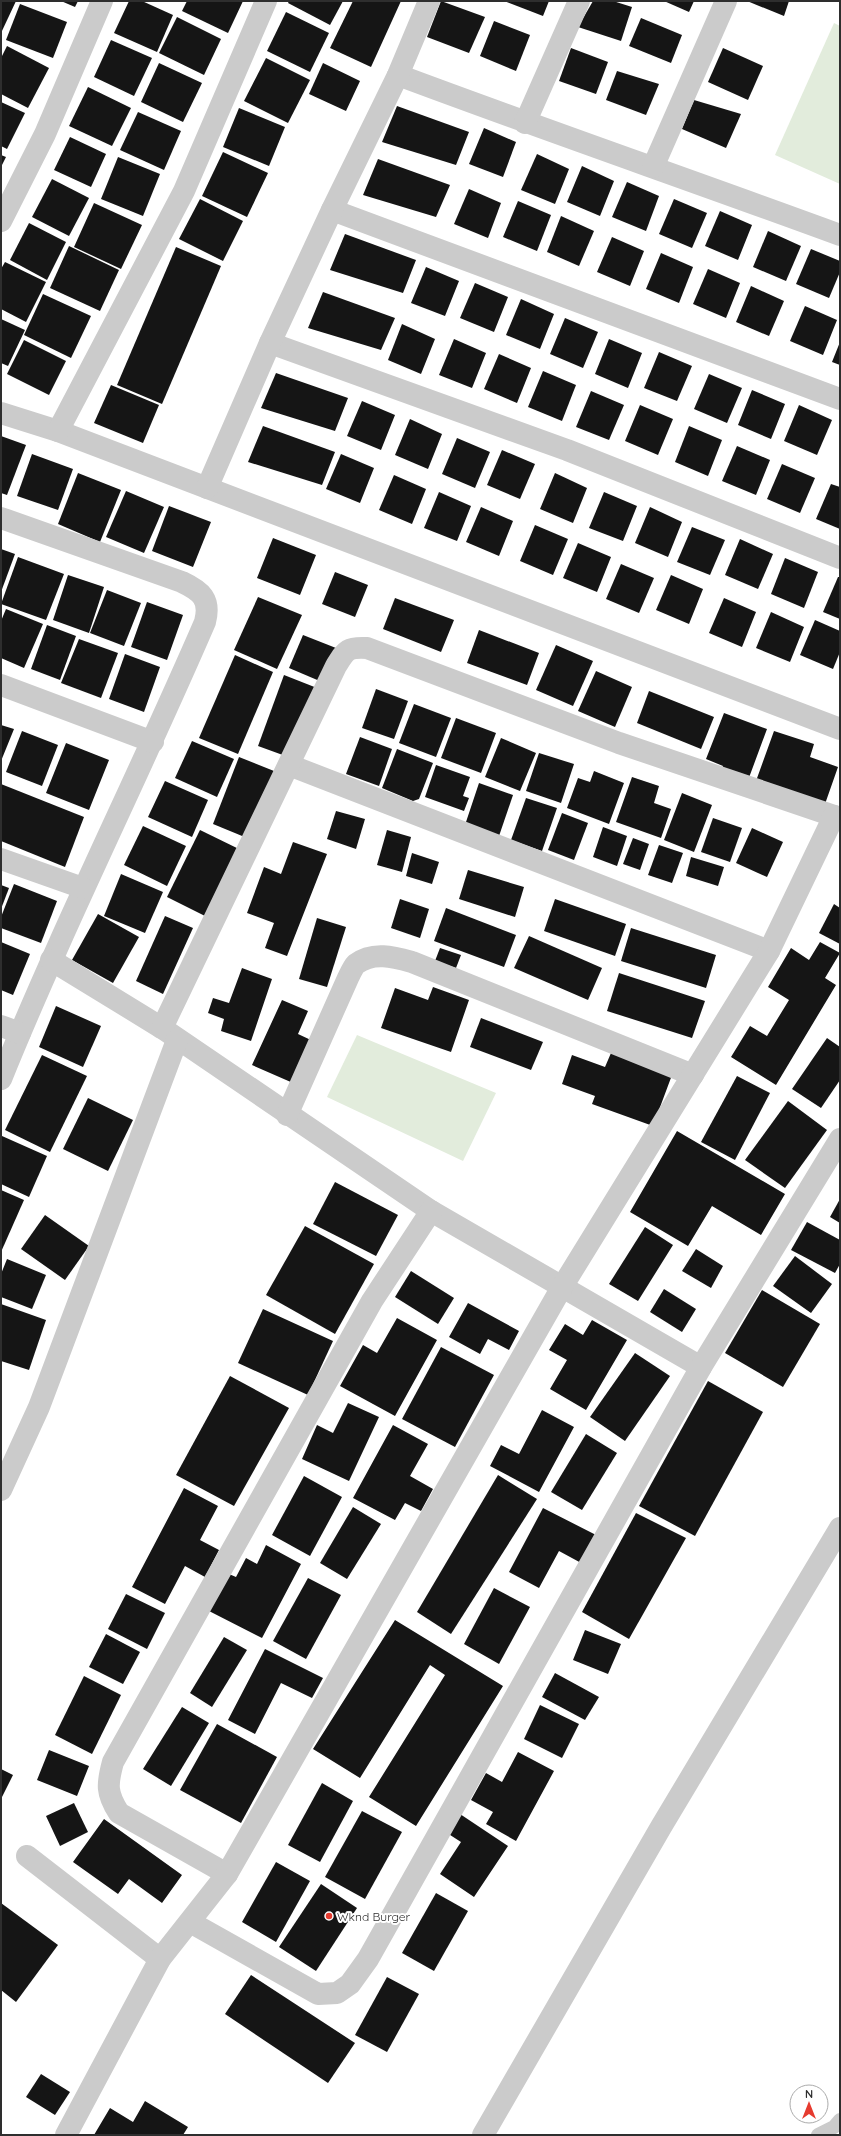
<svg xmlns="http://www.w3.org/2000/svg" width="841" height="2136" font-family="Quicksand,sans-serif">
<rect width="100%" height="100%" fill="#fff"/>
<g fill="#e2ecdc">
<path d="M834 23 840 26V184L775 155Z"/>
<path d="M357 1035 496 1093 463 1161 327 1097Z"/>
</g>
<g fill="#151515">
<path d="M1 1H16L1 33Z"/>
<path d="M61 1H78L75 7Z"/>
<path d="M129 1H142L173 15 157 52 114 33Z"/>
<path d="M187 1H243L228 33 182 11Z"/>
<path d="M289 1H343L330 25 288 3Z"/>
<path d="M353 1H401L371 67 330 48Z"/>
<path d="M441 1 485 17 469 53 427 37Z"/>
<path d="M504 1H549L543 16Z"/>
<path d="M593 1H613L632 7 621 41 578 27Z"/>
<path d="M664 1H694L689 12Z"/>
<path d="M747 1H789L784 16Z"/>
<path d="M20 4 67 22 53 58 6 40Z"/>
<path d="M286 12 329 33 310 72 267 51Z"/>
<path d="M177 17 221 39 204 75 159 53Z"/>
<path d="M641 18 682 35 671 63 629 46Z"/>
<path d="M494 21 530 35 516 71 480 56Z"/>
<path d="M111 40 152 58 134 96 94 77Z"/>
<path d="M7 46 49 68 28 108 1 94V58Z"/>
<path d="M571 48 608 62 596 94 559 81Z"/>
<path d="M723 48 763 66 748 100 708 82Z"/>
<path d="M266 58 310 80 288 123 244 101Z"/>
<path d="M159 63 202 83 183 122 141 102Z"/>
<path d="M323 63 360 81 346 111 309 94Z"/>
<path d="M617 71 659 84 646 115 606 100Z"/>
<path d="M88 87 131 108 112 146 69 126Z"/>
<path d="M694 100 741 114 726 148 682 129Z"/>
<path d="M1 102 25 113 7 149 1 146Z"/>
<path d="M397 106 469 132 456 165 382 142Z"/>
<path d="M239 108 285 127 269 166 223 147Z"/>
<path d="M138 112 181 131 164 170 120 150Z"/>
<path d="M484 128 516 142 503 177 469 164Z"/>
<path d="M70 137 106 154 91 187 54 170Z"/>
<path d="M223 152 268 173 247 217 202 196Z"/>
<path d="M537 154 569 169 555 204 521 190Z"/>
<path d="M1 155 6 157 1 167Z"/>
<path d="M118 157 160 174 143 216 101 199Z"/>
<path d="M378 159 450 185 436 217 363 195Z"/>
<path d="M582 166 614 181 600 216 567 202Z"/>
<path d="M52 179 89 198 69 236 32 217Z"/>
<path d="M627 182 659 196 646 231 612 217Z"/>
<path d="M469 189 501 203 488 238 454 224Z"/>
<path d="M200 199 243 221 223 261 179 239Z"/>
<path d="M674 199 707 213 692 248 659 234Z"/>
<path d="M518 201 551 215 537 251 503 237Z"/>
<path d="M94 203 142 225 121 269 74 247Z"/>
<path d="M720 211 752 225 738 260 705 246Z"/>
<path d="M561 216 594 231 579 266 547 252Z"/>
<path d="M29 223 66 242 47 280 10 260Z"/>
<path d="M768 231 801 246 786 281 753 267Z"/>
<path d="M345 234 416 260 403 293 330 270Z"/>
<path d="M612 237 644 251 630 286 597 272Z"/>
<path d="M69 246 119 270 100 311 50 288Z"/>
<path d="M176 247 221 266 162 404 117 385Z"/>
<path d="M811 249 840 261V272L829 298 796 284Z"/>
<path d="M661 253 693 267 679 303 646 289Z"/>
<path d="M5 262 46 282 26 322 1 309V269Z"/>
<path d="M426 267 459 281 445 316 411 303Z"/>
<path d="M708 269 740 283 726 318 693 304Z"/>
<path d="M475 283 508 297 494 332 460 318Z"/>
<path d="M751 286 784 301 769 336 736 322Z"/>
<path d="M323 292 395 318 381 350 308 328Z"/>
<path d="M43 294 91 316 71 358 24 335Z"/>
<path d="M521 299 554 314 540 349 506 335Z"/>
<path d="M805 306 837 320 823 355 790 341Z"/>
<path d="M565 318 598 332 583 368 550 354Z"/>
<path d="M1 319 25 330 8 366 1 363Z"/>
<path d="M402 324 435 339 421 374 388 360Z"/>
<path d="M454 339 486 353 472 388 439 375Z"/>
<path d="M609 339 642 353 628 388 595 374Z"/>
<path d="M24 340 66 361 49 395 7 374Z"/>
<path d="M840 342V365L832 362Z"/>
<path d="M659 352 692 366 677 401 644 388Z"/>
<path d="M499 354 531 368 517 403 484 389Z"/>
<path d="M543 371 576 385 562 421 528 407Z"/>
<path d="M276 373 348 398 335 431 261 408Z"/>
<path d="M709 374 742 388 727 423 694 409Z"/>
<path d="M111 385 159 405 143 443 94 423Z"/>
<path d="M752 390 785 404 771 439 738 425Z"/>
<path d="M591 391 624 405 609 440 576 427Z"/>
<path d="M362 401 395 415 381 450 347 436Z"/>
<path d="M640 405 673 419 658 455 625 441Z"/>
<path d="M799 405 832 420 817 455 784 441Z"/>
<path d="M410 419 442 434 428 469 395 455Z"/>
<path d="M263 426 335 452 322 485 248 462Z"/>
<path d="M689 426 722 440 708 476 675 462Z"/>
<path d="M1 436 26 445 7 495 1 493Z"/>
<path d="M457 438 490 452 475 488 442 474Z"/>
<path d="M737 446 770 460 756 495 722 481Z"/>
<path d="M502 450 535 464 520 499 487 485Z"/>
<path d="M32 454 73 469 58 510 17 496Z"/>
<path d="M341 454 374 468 360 503 326 489Z"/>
<path d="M782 464 815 478 800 513 767 499Z"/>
<path d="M78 473 121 490 100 542 58 524Z"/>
<path d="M555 473 587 488 573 523 540 509Z"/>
<path d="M394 475 426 489 412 524 379 510Z"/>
<path d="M831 484 840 487V529L816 519Z"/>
<path d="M126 491 164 507 144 553 106 537Z"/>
<path d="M439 492 471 506 457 541 424 528Z"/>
<path d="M604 492 637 506 623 541 589 528Z"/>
<path d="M169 506 211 522 193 567 152 551Z"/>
<path d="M481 507 513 521 499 556 466 542Z"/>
<path d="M650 507 682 522 668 557 635 543Z"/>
<path d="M535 525 568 539 553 575 520 561Z"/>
<path d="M692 527 725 540 710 575 677 562Z"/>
<path d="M273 538 316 555 300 595 257 578Z"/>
<path d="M740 539 773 554 758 589 725 575Z"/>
<path d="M578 543 611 557 597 592 563 578Z"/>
<path d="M1 549 15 554 1 592Z"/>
<path d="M18 557 64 574 46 620 1 604Z"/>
<path d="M785 558 818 572 804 608 771 594Z"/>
<path d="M621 564 654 578 639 613 606 599Z"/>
<path d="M335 572 368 585 355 617 322 604Z"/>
<path d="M68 575 104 587 89 633 53 620Z"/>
<path d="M671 575 703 589 689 624 656 610Z"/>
<path d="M838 577H840V619L823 612Z"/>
<path d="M107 590 141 603 124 646 90 633Z"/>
<path d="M258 597 302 615 277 669 234 650Z"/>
<path d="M395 598 454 620 441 652 383 629Z"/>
<path d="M724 598 756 612 742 647 709 633Z"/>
<path d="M147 602 183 615 167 660 131 647Z"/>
<path d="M6 609 43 624 24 668 1 658V621Z"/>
<path d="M771 612 804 627 790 662 756 648Z"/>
<path d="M815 620 840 631V652L833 669 800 655Z"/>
<path d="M47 625 76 636 60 680 31 669Z"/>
<path d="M479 630 539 653 527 685 467 663Z"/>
<path d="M303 635 336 648 322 682 289 668Z"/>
<path d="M79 639 118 653 101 698 61 683Z"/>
<path d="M556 645 593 661 573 706 536 690Z"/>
<path d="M125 654 160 667 144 712 109 699Z"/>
<path d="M235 655 273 672 238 754 199 738Z"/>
<path d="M596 671 632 687 615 727 578 711Z"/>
<path d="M284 675 317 688 291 758 258 746Z"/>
<path d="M376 689 408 701 394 739 362 728Z"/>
<path d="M649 691 714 717 701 749 637 723Z"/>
<path d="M414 704 451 718 436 757 399 743Z"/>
<path d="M724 713 767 729 747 783 720 773 723 766 706 759Z"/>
<path d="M456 718 496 733 481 773 441 758Z"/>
<path d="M1 725 14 729 1 761Z"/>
<path d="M22 731 58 745 42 786 6 772Z"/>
<path d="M774 731 814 744 810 757 838 767 825 804 756 781Z"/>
<path d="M360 737 392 749 379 786 346 774Z"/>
<path d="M501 738 536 753 520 791 485 777Z"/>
<path d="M192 741 234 759 217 797 175 778Z"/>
<path d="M66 743 109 760 89 810 46 793Z"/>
<path d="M397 749 433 763 419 799 413 801 382 788Z"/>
<path d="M539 753 574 764 561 803 526 791Z"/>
<path d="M239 757 274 771 247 838 213 824Z"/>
<path d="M436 765 470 777 463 796 469 798 464 811 425 797Z"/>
<path d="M594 771 624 783 609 824 567 808 578 778 590 782Z"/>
<path d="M632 777 659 786 654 803 671 809 661 838 616 822Z"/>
<path d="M165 781 208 800 192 837 148 817Z"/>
<path d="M479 783 513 795 498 839 464 828Z"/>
<path d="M1 784 84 817 65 867 1 841Z"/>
<path d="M682 793 712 805 694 852 664 840Z"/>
<path d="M526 798 557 808 542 851 511 840Z"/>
<path d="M336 811 365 819 356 849 327 839Z"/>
<path d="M562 813 588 823 574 860 548 850Z"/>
<path d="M713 818 742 828 730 862 701 852Z"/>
<path d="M143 826 186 846 167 886 124 865Z"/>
<path d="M603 827 627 836 617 866 593 857Z"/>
<path d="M752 828 783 842 767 877 736 863Z"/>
<path d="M200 830 243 851 209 918 167 897Z"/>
<path d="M387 830 411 837 402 872 377 865Z"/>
<path d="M633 838 649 844 640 870 623 864Z"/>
<path d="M293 842 327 854 287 956 265 948 274 923 247 913 264 867 281 874Z"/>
<path d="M659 845 683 853 672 883 648 875Z"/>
<path d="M412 853 439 862 432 884 406 876Z"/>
<path d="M691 857 724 867 718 886 686 876Z"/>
<path d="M468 870 524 887 515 917 459 899Z"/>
<path d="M121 874 163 892 145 933 104 916Z"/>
<path d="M14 884 57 901 41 943 1 928V917Z"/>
<path d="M1 885 9 888 1 909Z"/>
<path d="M400 899 429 909 420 938 391 928Z"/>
<path d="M555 899 626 924 615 956 544 931Z"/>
<path d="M834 904 840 908V944L819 933Z"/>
<path d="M446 908 516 935 504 967 434 941Z"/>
<path d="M98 914 139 937 113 983 72 960Z"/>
<path d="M165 916 193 928 163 994 136 981Z"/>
<path d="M317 918 346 927 327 987 299 979Z"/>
<path d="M631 928 716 955 706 988 621 961Z"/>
<path d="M529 936 602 968 588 1000 514 968Z"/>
<path d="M1 942 30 954 13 995 1 990Z"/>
<path d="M820 942 840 953 825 978 836 985 776 1085 731 1057 750 1026 767 1036 789 1000 768 987 791 948 809 960Z"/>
<path d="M440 948 461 955 456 968 435 961Z"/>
<path d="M242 968 272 979 251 1041 221 1031 224 1019 208 1013 213 998 229 1003Z"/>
<path d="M619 973 705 1001 692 1038 607 1011Z"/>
<path d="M433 987 469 1000 451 1052 381 1028 395 988 428 1000Z"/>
<path d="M282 1000 308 1011 298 1034 313 1041 293 1083 252 1065Z"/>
<path d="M56 1006 101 1026 83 1067 39 1047Z"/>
<path d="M481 1018 543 1042 531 1070 470 1047Z"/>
<path d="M827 1038 840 1047V1080L821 1108 792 1089Z"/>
<path d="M611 1053 672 1075 653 1126 592 1104 595 1096 562 1084 572 1055 605 1067Z"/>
<path d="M42 1055 87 1076 50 1152 5 1130Z"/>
<path d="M737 1076 770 1093 735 1160 701 1142Z"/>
<path d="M88 1098 133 1120 108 1171 63 1149Z"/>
<path d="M788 1101 827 1130 785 1188 745 1160Z"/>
<path d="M677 1131 785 1194 761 1235 712 1206 688 1246 630 1212Z"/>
<path d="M2 1136 47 1156 29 1197 1 1184Z"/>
<path d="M335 1182 398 1215 376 1256 313 1224Z"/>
<path d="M1 1190 24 1200 1 1252Z"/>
<path d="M840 1199V1223L830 1217Z"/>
<path d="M45 1215 89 1246 65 1280 21 1249Z"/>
<path d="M807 1222 840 1240V1264L835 1273 791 1250Z"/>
<path d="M305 1226 374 1264 335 1334 266 1295Z"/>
<path d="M645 1227 673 1245 638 1301 609 1284Z"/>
<path d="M696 1249 723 1266 711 1288 682 1271Z"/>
<path d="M795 1256 832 1284 811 1313 773 1286Z"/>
<path d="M7 1259 46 1275 32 1309 1 1297V1274Z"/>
<path d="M411 1271 454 1298 438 1324 395 1297Z"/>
<path d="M664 1289 696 1309 682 1332 650 1312Z"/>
<path d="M762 1290 820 1324 783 1387 725 1353Z"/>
<path d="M468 1303 519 1331 509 1350 488 1339 480 1354 449 1337Z"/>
<path d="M1 1304 46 1320 29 1370 1 1361Z"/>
<path d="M263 1309 333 1341 308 1395 238 1363Z"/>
<path d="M397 1318 437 1340 395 1416 340 1386 363 1345 377 1353Z"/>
<path d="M592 1320 627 1340 586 1410 550 1389 567 1360 549 1350 565 1324 583 1335Z"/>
<path d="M441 1347 494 1375 455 1447 402 1419Z"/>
<path d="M635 1353 670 1376 625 1441 590 1417Z"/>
<path d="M230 1376 289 1408 234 1506 176 1475Z"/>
<path d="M708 1381 763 1412 695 1536 639 1506Z"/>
<path d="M348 1403 379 1417 349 1481 302 1459 317 1425 333 1433Z"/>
<path d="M542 1410 574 1427 539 1492 490 1466 501 1445 519 1454Z"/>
<path d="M393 1425 428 1444 410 1476 433 1489 421 1511 405 1503 395 1520 353 1498Z"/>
<path d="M586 1434 617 1453 582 1510 551 1492Z"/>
<path d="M498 1475 537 1499 451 1634 417 1612Z"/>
<path d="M304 1476 342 1497 310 1556 272 1535Z"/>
<path d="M184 1488 218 1506 200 1540 219 1550 205 1577 185 1566 165 1604 132 1587Z"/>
<path d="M353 1507 381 1524 347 1579 320 1563Z"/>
<path d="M543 1508 598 1536 583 1564 559 1551 539 1588 509 1572Z"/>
<path d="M636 1513 686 1538 629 1639 582 1612Z"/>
<path d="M266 1545 301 1564 262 1638 209 1611 229 1574 236 1577 246 1558 257 1564Z"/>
<path d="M308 1578 341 1595 306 1659 273 1641Z"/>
<path d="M494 1588 530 1607 499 1664 464 1644Z"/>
<path d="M126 1594 165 1613 147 1649 108 1629Z"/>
<path d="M395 1620 503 1686 416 1826 369 1797 445 1675 430 1665 360 1778 313 1749Z"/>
<path d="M585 1630 621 1644 608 1674 573 1660Z"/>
<path d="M106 1634 140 1652 123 1684 89 1667Z"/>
<path d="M224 1637 247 1650 212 1707 190 1693Z"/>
<path d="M265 1649 323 1678 312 1698 281 1683 255 1734 228 1720Z"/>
<path d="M555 1673 599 1697 585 1720 542 1697Z"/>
<path d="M84 1676 121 1695 92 1754 55 1735Z"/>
<path d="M540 1705 579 1724 562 1758 524 1739Z"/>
<path d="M182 1707 209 1723 171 1786 143 1769Z"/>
<path d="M217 1724 277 1757 241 1823 180 1790Z"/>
<path d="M49 1750 89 1766 77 1796 37 1780Z"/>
<path d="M518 1752 554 1771 516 1841 486 1824 493 1812 471 1800 486 1773 502 1782Z"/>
<path d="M1 1769 13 1775 1 1799Z"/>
<path d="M322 1783 353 1801 320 1862 288 1845Z"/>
<path d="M74 1803 88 1832 60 1846 46 1816Z"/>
<path d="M362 1811 402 1832 365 1899 325 1877Z"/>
<path d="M460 1814 508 1846 474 1897 440 1874 461 1842 447 1833Z"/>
<path d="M104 1819 182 1875 162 1903 129 1879 118 1894 73 1862Z"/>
<path d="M276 1862 310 1881 276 1942 242 1922Z"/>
<path d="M321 1884 357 1908 316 1971 279 1947Z"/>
<path d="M436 1893 468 1911 434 1971 402 1953Z"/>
<path d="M1 1903 58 1945 16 2002 1 1990Z"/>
<path d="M251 1975 355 2043 328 2083 225 2014Z"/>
<path d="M387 1977 419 1994 387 2052 355 2035Z"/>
<path d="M41 2074 70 2092 55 2115 26 2097Z"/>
<path d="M145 2101 188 2127 183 2135H94L110 2108 133 2122Z"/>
</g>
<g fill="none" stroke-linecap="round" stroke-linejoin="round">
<path stroke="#cbcbcb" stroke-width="14" d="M818 2135 834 2127 840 2120"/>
<g stroke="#cbcbcb" stroke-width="22">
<path d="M398 75C545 130 693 181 840 235"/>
<path d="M525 123 579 1"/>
<path d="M653 167 726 1"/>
<path d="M332 210 840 399"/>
<path d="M1 221 45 134 102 1"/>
<path d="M270 343 567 450 840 558"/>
<path d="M1 413 58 431 840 729"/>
<path d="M58 431 184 191 266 1"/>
<path d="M207 488 270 343 332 210 398 75 429 1"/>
<path d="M1 518 182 582C201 591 211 599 205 622 139 775 64 924 1 1079"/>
<path d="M1 685 153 742"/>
<path d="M289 765 769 951"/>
<path d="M1 859 83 888"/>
<path d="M51 960 162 1028 431 1211 701 1367"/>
<path d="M1 1026 20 1033"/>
<path d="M162 1028 336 666C346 650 347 647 367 648L619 743 834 816"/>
<path d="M287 1115 348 978C350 974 353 967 356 964 373 951 394 957 412 962L693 1075"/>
<path d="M1 1490 39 1407 177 1040"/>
<path d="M27 1856 160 1959"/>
<path d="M227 1874 119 1813C106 1793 107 1784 113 1762L372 1301 431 1211"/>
<path d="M190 1922 318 1994 337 1993 350 1984 368 1959 701 1367 840 1139"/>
<path d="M66 2135 160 1959 227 1874 562 1287 769 951 834 816 840 818"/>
<path d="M483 2135 661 1827 840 1528"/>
</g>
</g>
<circle fill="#e63b2f" stroke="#fff" stroke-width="1.5" cx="329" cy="1916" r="4"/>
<g text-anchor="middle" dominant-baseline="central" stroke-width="4" stroke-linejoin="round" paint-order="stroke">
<g font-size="12" fill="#2e2e2e" stroke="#fff" text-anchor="start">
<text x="337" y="1916">Wknd Burger</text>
</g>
</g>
<rect width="841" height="2136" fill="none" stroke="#2e2e2e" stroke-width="4"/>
<g transform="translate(809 2104)"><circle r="19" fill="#ffffff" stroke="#ababab"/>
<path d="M0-3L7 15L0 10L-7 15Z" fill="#e63b2f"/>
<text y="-6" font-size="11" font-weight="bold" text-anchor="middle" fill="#2e2e2e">N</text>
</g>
</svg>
